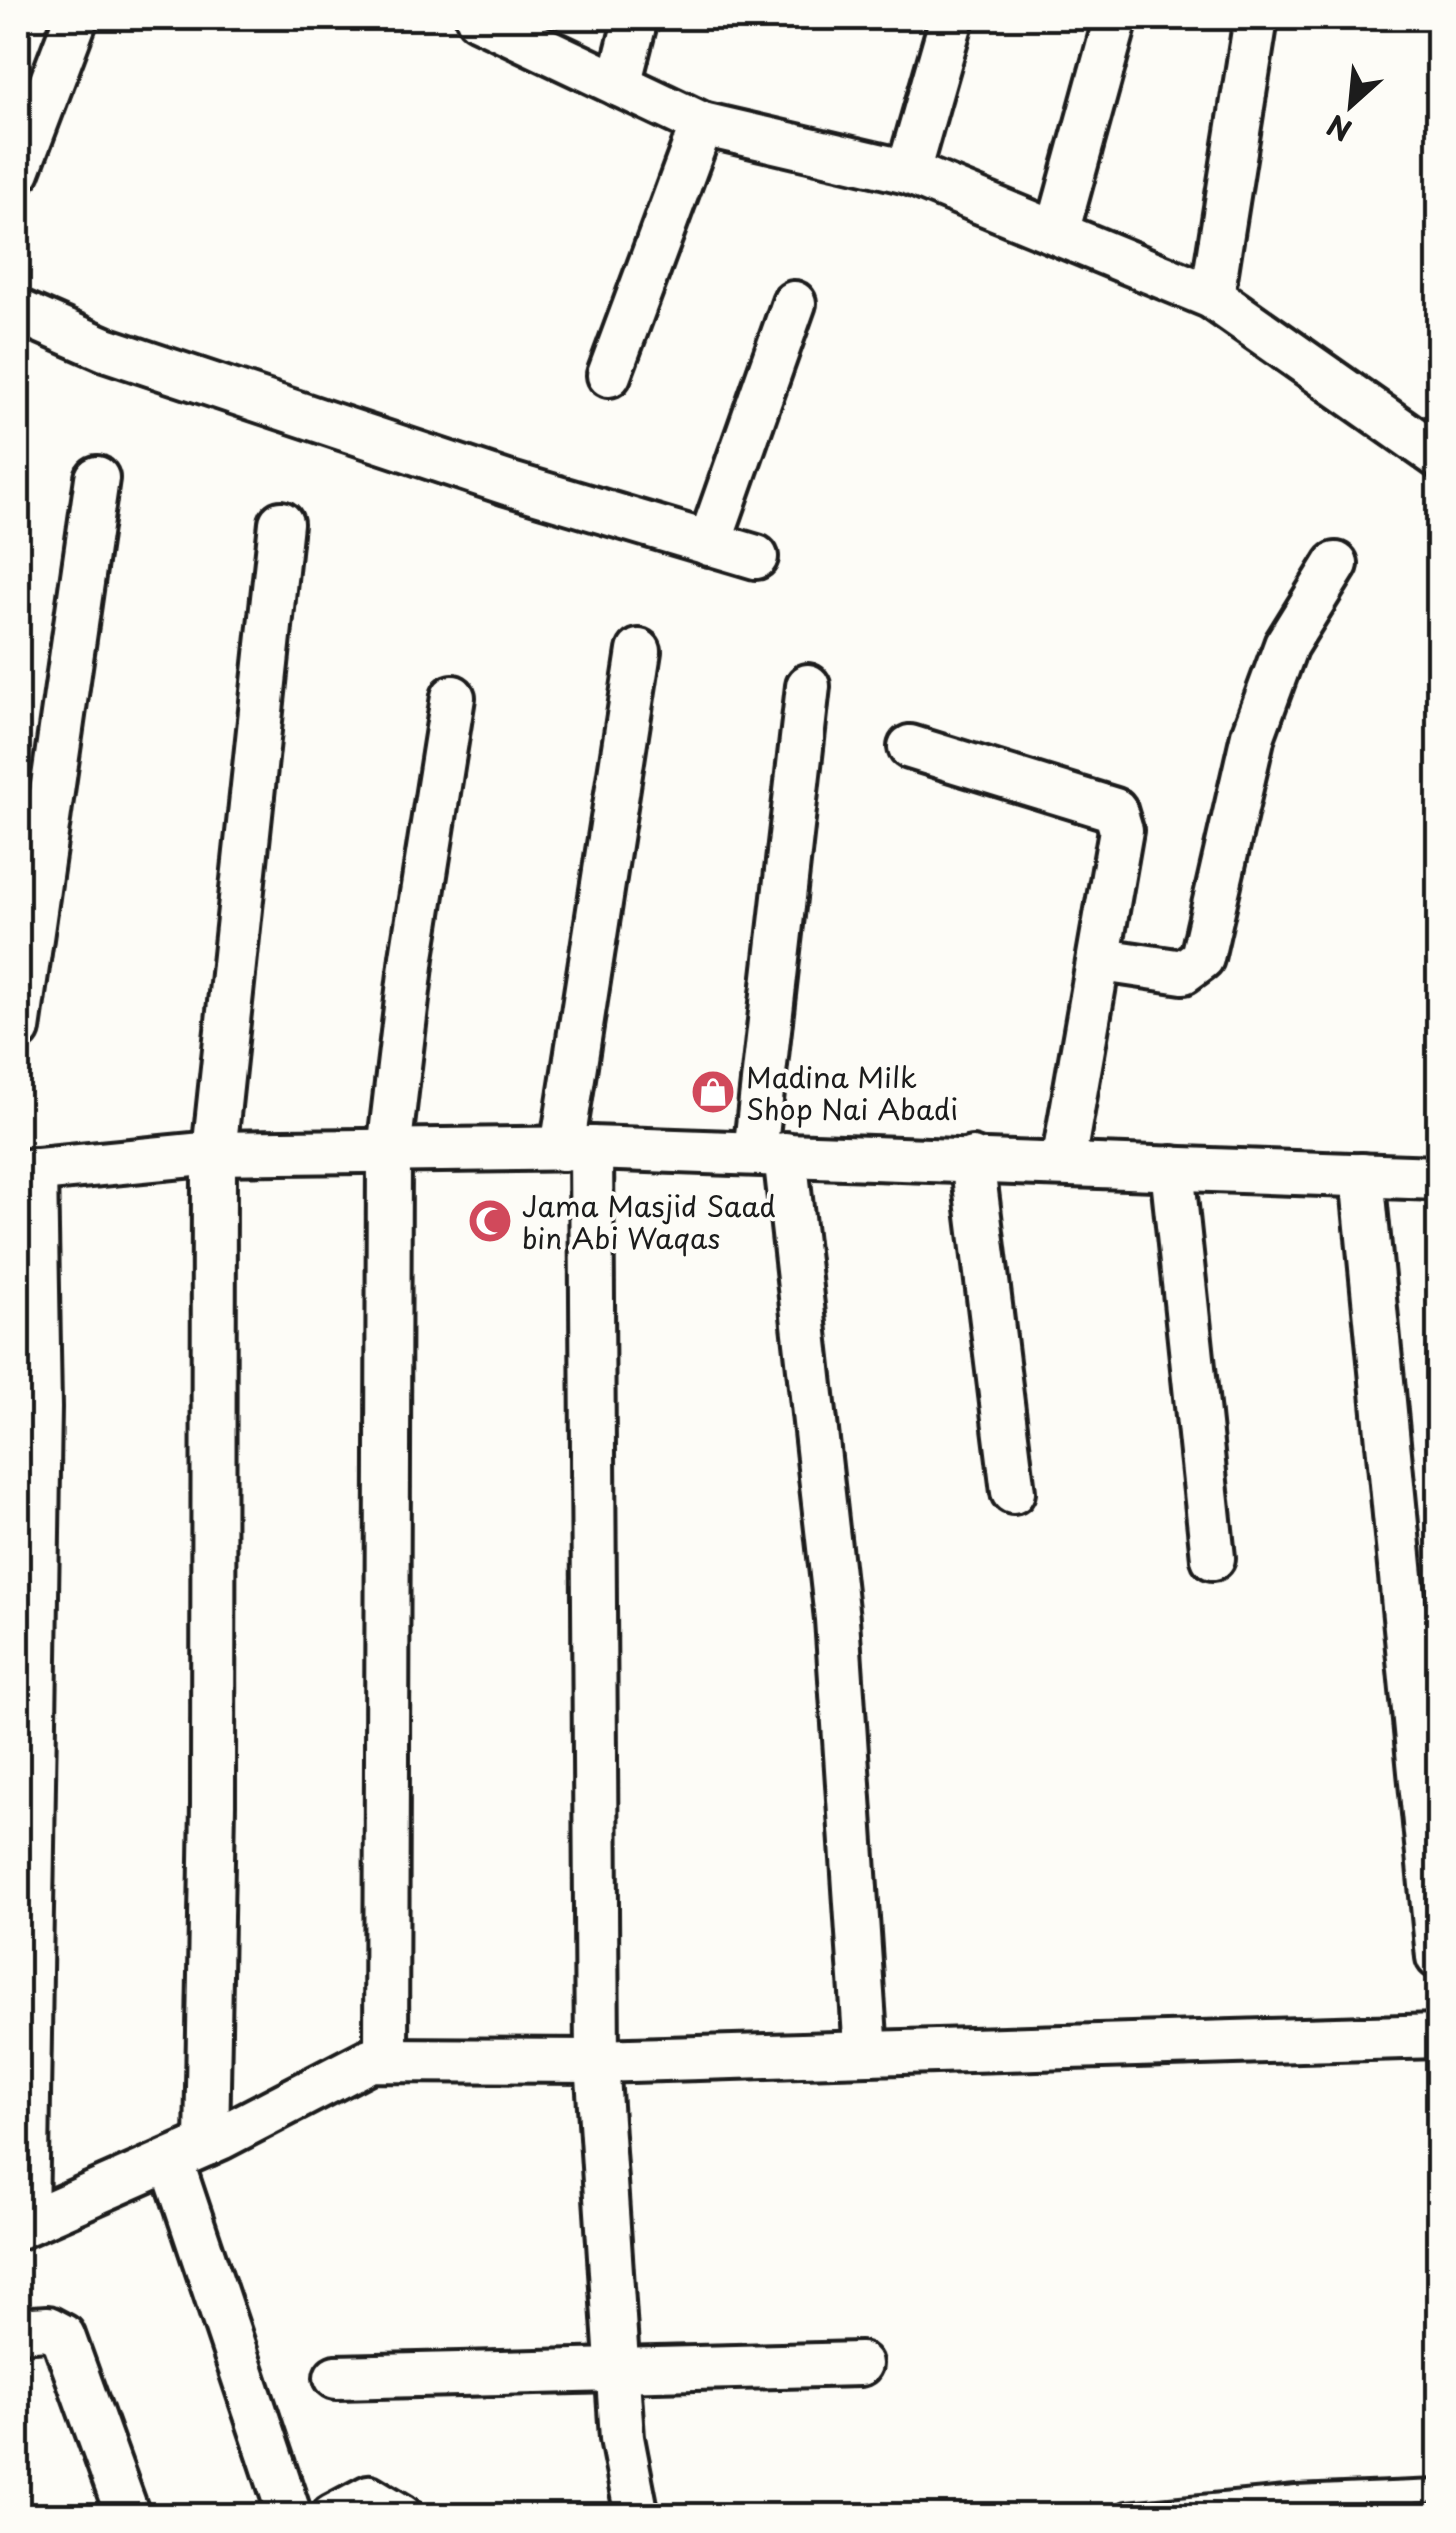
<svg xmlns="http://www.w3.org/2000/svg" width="1456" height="2533" font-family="'Playpen Sans',sans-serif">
<rect width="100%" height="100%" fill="#fdfcf7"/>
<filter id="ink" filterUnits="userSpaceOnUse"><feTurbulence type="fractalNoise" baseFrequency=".01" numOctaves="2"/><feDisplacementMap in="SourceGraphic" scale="20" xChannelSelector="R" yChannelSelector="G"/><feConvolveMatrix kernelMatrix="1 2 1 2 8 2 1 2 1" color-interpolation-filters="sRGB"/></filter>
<g filter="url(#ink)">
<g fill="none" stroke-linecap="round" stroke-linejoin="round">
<defs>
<path id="service" d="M1127 2513 1296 2497 1438 2491"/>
<g id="minor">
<path d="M478 18 702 124 908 172 1212 297 1438 456"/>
<path d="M619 85 636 18"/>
<path d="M18 171 76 18"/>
<path d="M908 172 952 18"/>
<path d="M1057 233 1116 18"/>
<path d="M1212 297 1256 18"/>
<path d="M18 311 105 349 507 483 756 557"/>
<path d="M609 375 702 124"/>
<path d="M709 544 794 303"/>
<path d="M910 747 1115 810 1121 830 1063 1163"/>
<path d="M1102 960 1183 972 1202 958 1253 735 1286 645 1336 564"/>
<path d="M18 1029 97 478"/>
<path d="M591 1148 597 2061 622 2438 637 2516"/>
<path d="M562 1149 639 651"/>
<path d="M755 1153 808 686"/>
<path d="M785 1154 837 1619 866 2053"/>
<path d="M972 1159 1013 1492"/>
<path d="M1172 1168 1213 1558"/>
<path d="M18 1172 214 1153 591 1148 1438 1178"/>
<path d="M1362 1175 1438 1957"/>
<path d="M386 2060 389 1151 412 957 453 697"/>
<path d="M207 2144 213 1804 214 1153 281 523"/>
<path d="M171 2160 290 2516"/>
<path d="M26 2222 39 1408 35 1170"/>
<path d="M18 2227 220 2138 370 2060 597 2061 1438 2036"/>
<path d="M18 2330 48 2328 63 2336 128 2516"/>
<path d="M336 2377 860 2364"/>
<path d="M333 2516 369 2497 401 2516"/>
</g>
</defs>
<use href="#service" stroke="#1c1c1c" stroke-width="28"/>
<use href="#minor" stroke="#1c1c1c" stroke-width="50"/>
<use href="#service" stroke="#fdfcf7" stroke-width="20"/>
<use href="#minor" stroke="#fdfcf7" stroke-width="42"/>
</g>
</g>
<defs>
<symbol id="shop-disc" viewBox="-11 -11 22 22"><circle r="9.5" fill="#d1495b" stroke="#fdfcf7"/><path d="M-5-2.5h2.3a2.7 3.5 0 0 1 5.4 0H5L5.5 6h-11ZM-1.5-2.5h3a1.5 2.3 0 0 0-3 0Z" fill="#fff"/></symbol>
<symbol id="mosque-disc" viewBox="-11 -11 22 22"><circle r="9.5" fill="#d1495b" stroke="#fdfcf7"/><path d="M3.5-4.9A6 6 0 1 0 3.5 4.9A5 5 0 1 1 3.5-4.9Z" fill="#fff"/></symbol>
</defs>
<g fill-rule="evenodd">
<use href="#shop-disc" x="688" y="1067" width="50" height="50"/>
<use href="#mosque-disc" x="465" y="1196" width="50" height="50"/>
</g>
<g text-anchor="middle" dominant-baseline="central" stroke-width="8" stroke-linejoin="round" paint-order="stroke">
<g font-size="28" fill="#1c1c1c" stroke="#fdfcf7" text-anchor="start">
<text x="746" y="1076">Madina Milk<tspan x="746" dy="32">Shop Nai Abadi</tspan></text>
<text x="522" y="1205">Jama Masjid Saad<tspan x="522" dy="32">bin Abi Waqas</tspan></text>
</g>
</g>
<rect width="1456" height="2533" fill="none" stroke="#fdfcf7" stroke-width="60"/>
<rect x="30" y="30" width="1396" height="2473" fill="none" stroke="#1c1c1c" stroke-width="4" filter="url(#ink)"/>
<g transform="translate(1351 105) rotate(207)" stroke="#fdfcf7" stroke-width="8" paint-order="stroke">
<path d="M0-8L18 38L0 25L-18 38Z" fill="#1c1c1c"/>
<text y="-15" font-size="28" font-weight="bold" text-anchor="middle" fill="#1c1c1c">N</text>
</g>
</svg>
